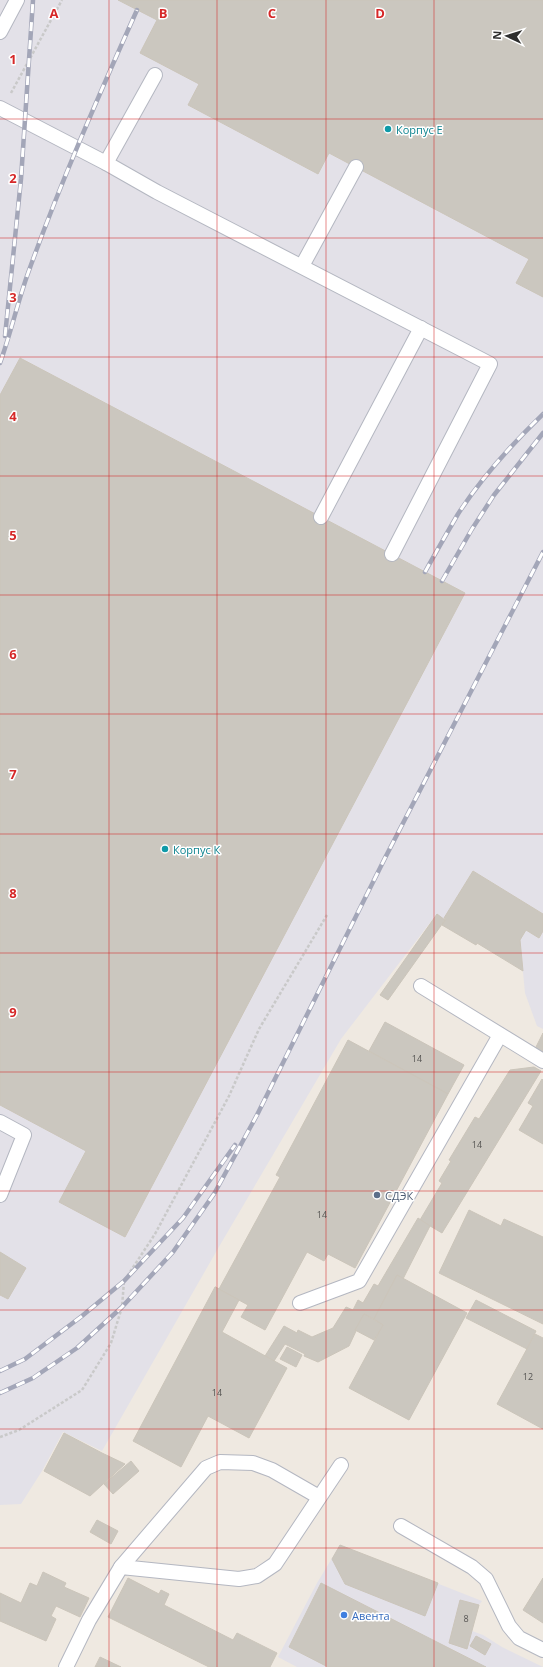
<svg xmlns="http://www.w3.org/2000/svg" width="543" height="1667" font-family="'Open Sans',sans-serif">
<rect width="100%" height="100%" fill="#efe9e1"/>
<g fill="#e3e1e8">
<path d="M0 0H543V914L473 871 444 918 445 920 436 915 341 1039 220 1245 102 1451 63 1432 42 1471 21 1504 0 1505Z"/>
<path d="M526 930 539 938 543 931V1029L537 1026 525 993 520 940Z"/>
<path d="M340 1545 482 1601 479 1605 472 1631 483 1635 502 1647 543 1667H297L278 1657 317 1583Z"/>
</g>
<g fill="#cbc7bf" stroke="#cbc5ba">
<path d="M118 0H543V297L516 283 529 259 329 153 318 174 188 105 199 84 140 53 157 20Z"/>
<path d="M20 358 465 593 125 1237 59 1202 86 1151 0 1105V395Z"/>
<path d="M473 871 543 914V931L539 938 526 930 520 940 523 971 477 943 476 945 442 925 446 919 444 918Z"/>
<path d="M437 914 445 920 388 1000 380 995Z"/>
<path d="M385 1022 464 1065 448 1094 369 1051Z"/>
<path d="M543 1033V1053L535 1049Z"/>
<path d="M348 1040 448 1094 355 1268 328 1254 324 1261 307 1252 265 1330 241 1317 248 1305 215 1287 219 1289 280 1177 276 1175Z"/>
<path d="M534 1067 541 1071 442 1233 420 1220 442 1183 439 1181 451 1161 449 1160 475 1117 479 1119 510 1070Z"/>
<path d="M542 1079 543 1080V1144L519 1130 533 1106 528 1103Z"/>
<path d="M469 1210 501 1226 504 1219 543 1237V1324L439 1273Z"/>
<path d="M418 1218 430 1226 408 1269 403 1279 397 1275 374 1319 364 1314 349 1346 318 1362 304 1356 305 1354 285 1344 274 1361 265 1356 284 1326 297 1333 298 1330 312 1337 333 1328 346 1307 353 1310 358 1300 363 1303 374 1284 378 1286Z"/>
<path d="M0 1252 26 1268 8 1299 0 1295Z"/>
<path d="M397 1275 467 1313 409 1420 349 1388 383 1325 374 1319Z"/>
<path d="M215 1287 239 1300 222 1332 287 1368 249 1438 208 1416 181 1467 133 1441Z"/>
<path d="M476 1300 536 1331 527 1349 466 1318Z"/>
<path d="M364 1314 383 1325 374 1340 355 1330Z"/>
<path d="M535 1334 543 1338V1429L497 1404Z"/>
<path d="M287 1347 302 1355 296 1367 280 1359Z"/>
<path d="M64 1433 102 1453 125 1464 90 1496 44 1471Z"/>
<path d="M131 1461 139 1471 113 1494 104 1484Z"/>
<path d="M97 1520 118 1531 111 1544 90 1532Z"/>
<path d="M340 1545 438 1583 425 1616 345 1584 332 1559Z"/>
<path d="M43 1572 66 1583 64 1587 89 1598 80 1617 56 1606 51 1616 56 1619 46 1641 0 1621V1593L21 1603 30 1583 37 1586Z"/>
<path d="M128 1578 159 1594 161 1590 169 1594 164 1605 233 1640 237 1633 277 1653 270 1667H209L108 1617Z"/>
<path d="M543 1578V1623L523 1610Z"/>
<path d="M321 1583 486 1667H328L289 1647Z"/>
<path d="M460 1600 479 1605 467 1649 449 1643Z"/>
<path d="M476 1636 491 1644 485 1655 470 1646Z"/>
<path d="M100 1657 121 1667H95Z"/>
</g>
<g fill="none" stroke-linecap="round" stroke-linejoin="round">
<defs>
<g id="service">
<path d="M0 32 17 0"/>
<path d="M0 108 106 163 157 192 490 364 392 554"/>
<path d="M106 163 155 75"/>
<path d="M302 266 356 167"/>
<path d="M321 517 421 328"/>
<path d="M421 986 543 1061"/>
<path d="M0 1122 24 1135 0 1195"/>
<path d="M300 1303 359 1281 500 1035"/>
<path d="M401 1526 472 1567 486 1579 509 1626 519 1638 543 1650"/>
<path d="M121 1567 206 1468 220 1462 253 1463 272 1470 319 1497"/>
<path d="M66 1667 89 1620 121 1567 239 1579 257 1576 275 1564 341 1465"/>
</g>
</defs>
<use href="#service" stroke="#b4b7c1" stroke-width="16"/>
<g stroke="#c9c9c9" stroke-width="2.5" stroke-dasharray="3 2" stroke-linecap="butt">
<path d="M11 93 62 0"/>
<path d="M0 1437 19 1430 82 1390 111 1343 122 1307 124 1281 155 1234 229 1096 259 1029 327 915"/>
</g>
<use href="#service" stroke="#fff" stroke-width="14"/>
<defs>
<g id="rail">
<path d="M5 336 21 179 33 0"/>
<path d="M0 363C10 335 17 305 27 276 59 186 98 97 137 10"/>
<path d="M425 572C436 552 447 533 458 514 482 477 512 444 543 414"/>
<path d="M442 581 472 529 494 495 543 433"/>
<path d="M0 1371 25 1359 82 1316 124 1281 183 1218 235 1145"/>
<path d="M0 1393 33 1378 77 1348 122 1307 173 1252 214 1194 257 1115 385 858 543 552"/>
</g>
</defs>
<use href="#rail" stroke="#a3a6b8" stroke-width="4.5"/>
<use href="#rail" stroke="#fff" stroke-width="3" stroke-dasharray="9" stroke-linecap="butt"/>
</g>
<path fill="none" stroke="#d62828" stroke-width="1" stroke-opacity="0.55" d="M109 0V1667M217 0V1667M326 0V1667M434 0V1667M0 119H543M0 238H543M0 357H543M0 476H543M0 595H543M0 714H543M0 834H543M0 953H543M0 1072H543M0 1191H543M0 1310H543M0 1429H543M0 1548H543"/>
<g fill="#0f9aa8" stroke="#fff" stroke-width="1.5">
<circle cx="388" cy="129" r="4"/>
<circle cx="165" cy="849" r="4"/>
</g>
<circle fill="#5c6f8a" stroke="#fff" stroke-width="1.5" cx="377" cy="1195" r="4"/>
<circle fill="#3f7fe0" stroke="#fff" stroke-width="1.5" cx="344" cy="1615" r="4"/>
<g text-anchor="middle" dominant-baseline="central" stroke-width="3" stroke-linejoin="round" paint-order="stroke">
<g font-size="9" fill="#555452">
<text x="417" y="1058">14</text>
<text x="477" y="1144">14</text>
<text x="322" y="1214">14</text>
<text x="528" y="1376">12</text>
<text x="217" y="1392">14</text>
<text x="466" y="1618">8</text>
</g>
<g font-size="11" fill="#0d838f" stroke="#fff" text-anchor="start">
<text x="396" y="129">Корпус Е</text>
<text x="173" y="849">Корпус К</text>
</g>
<g font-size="11" fill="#4e5e75" stroke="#fff" text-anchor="start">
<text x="385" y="1195">СДЭК</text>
</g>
<g font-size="11" fill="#366cbe" stroke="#fff" text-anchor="start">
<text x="352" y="1615">Авента</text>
</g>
</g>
<g font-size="13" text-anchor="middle" font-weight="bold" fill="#d62828" stroke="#fff" stroke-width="3" stroke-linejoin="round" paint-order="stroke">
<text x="54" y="18">A</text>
<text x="163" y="18">B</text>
<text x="272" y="18">C</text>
<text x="380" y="18">D</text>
<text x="13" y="64">1</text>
<text x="13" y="183">2</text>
<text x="13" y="302">3</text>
<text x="13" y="421">4</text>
<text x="13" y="540">5</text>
<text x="13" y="659">6</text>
<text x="13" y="779">7</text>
<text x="13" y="898">8</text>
<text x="13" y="1017">9</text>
</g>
<g transform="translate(507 36) rotate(274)" stroke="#ffffff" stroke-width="3" paint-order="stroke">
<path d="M0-3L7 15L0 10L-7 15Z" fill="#2e2e2e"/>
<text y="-6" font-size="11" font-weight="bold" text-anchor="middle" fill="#2e2e2e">N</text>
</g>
</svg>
